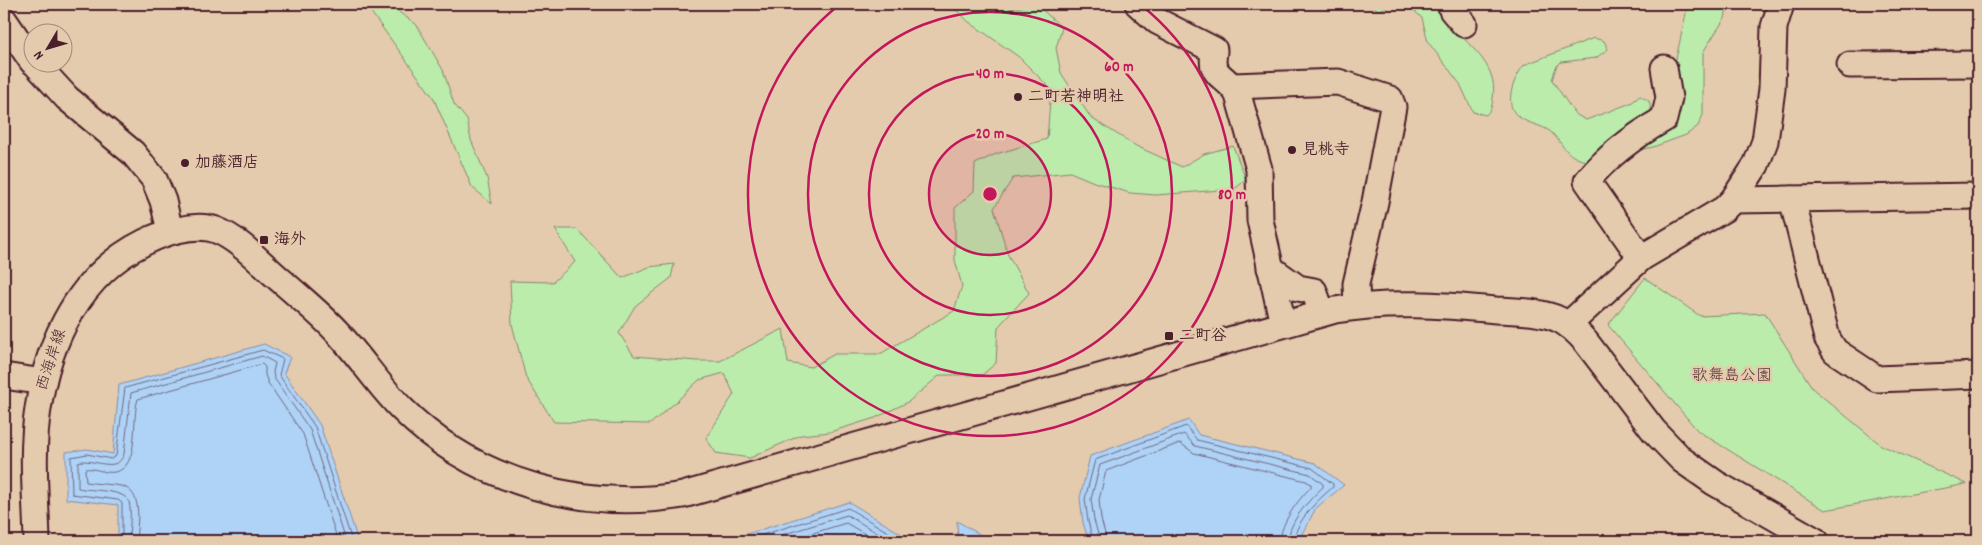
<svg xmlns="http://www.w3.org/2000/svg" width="1982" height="545" font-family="Dekko,'Klee One',sans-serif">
<rect width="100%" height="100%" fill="#e5cbad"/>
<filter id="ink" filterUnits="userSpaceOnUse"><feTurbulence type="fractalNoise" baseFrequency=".02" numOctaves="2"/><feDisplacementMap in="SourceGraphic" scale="10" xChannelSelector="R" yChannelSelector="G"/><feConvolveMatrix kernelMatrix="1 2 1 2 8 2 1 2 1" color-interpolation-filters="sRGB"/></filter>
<g filter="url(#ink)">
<g fill="#bbecac" stroke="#82866c">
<path d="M365 4H393L400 13 416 24 443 70 454 104 467 120 471 140 487 178 492 204 472 187 433 97Z"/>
<path d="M950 4H1003L1011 9 1036 4 1062 28 1056 48 1061 73 1091 118 1136 146 1182 167 1204 154 1233 146 1246 180 1234 189 1156 195 1130 193 1094 182 1070 172 1013 178 994 208 1008 255 1029 293 998 327 996 363 982 375H940L908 402 875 418 830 432 801 435 750 458 716 453 706 438 734 394 724 373 699 380 676 402 650 424 554 422 526 378 512 324 510 281 553 282 575 262 555 229H577L622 278 649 267 674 264 671 278 635 306 619 333 634 356 697 361H720L783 329 788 363 811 367 835 354H880L954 311 962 286 955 260V208L974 191 975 164 996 154 1047 139 1051 89 1019 57 969 22Z"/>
<path d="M1371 4H1438C1441 9 1444 15 1448 21 1466 45 1499 63 1493 98 1492 105 1492 109 1486 115L1473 112 1460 84 1428 42 1422 18 1409 6 1394 5 1378 10Z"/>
<path d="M1688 4H1728L1725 18 1703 52V115L1698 126 1686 135 1653 147 1638 150 1674 120 1681 109 1676 59Z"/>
<path d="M1594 38 1604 41 1608 49 1596 58 1561 62 1556 67 1552 80 1575 114 1586 120 1631 103 1640 96 1649 101 1651 110 1645 120 1586 161C1565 156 1565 146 1551 132 1542 125 1528 124 1519 117 1502 105 1514 78 1524 65Z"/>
<path d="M1645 278 1700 316 1765 313 1813 389 1881 445 1967 484 1825 510 1698 431 1608 325Z"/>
</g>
<g fill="#aed3f7" stroke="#868ba5">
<path d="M264 344 290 357 284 373 320 425 358 541H118V505L66 499V452L87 449 113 454 119 385Z"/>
<path d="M1189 420 1199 435 1315 463 1344 485 1316 508 1298 541H1089L1083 523 1080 498 1090 456Z"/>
<path d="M849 502 913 541H730L750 533Z"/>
<path d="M957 521 991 541H958Z"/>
</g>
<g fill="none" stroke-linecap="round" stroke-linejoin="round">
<g stroke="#72677d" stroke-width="1">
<path d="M122 541V503L118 500 72 494 71 457 87 454 111 459 116 456 125 388 263 350 283 359 279 375 315 427 352 541"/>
<path d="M129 541C129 530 132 513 129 502 125 489 90 491 78 488V462C92 457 117 475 124 454L131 393 262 356 275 363 273 372 274 378 310 430 346 541"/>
<path d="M136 541C137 524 144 491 121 486 110 484 97 484 86 482L85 469C94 467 105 474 115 472 141 467 131 418 138 399L262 364 265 367V375L268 383 303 434 338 541"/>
<path d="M743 541 848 508 903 541"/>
<path d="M762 541 847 515 891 541"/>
<path d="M787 541 846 523 877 541"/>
<path d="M1093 541 1088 521 1085 499 1095 460 1186 426 1197 440 1312 468 1333 484V487C1318 500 1296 520 1294 541"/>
<path d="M1100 541 1094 520 1091 499 1100 465 1184 434 1195 446 1310 474 1323 484V487C1309 500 1289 521 1288 541"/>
<path d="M1107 541 1101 519 1099 500 1106 471 1180 443 1194 453 1306 481 1311 484V487C1298 500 1281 522 1280 541"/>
</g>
<defs>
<g id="minor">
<path d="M1138 4 1157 21 1214 50C1214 55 1212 62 1214 67 1217 77 1232 82 1238 95L1259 169 1260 220 1283 324"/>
<path d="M1450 4 1452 10 1464 24"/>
<path d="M4 20 32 61"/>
<path d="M34 62 67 98 133 153 154 179 163 201 170 231"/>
<path d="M1850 65 1978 64"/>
<path d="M1234 86 1338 82 1390 99 1393 107 1375 202 1356 284 1357 306"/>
<path d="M1792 199 1827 338 1835 351 1877 379 1978 375"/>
<path d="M1733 200 1978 196"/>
<path d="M1641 258 1587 181C1608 155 1636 135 1664 119L1669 98 1664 68"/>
<path d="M1270 268 1298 288 1314 291 1322 313"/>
<path d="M1568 325 1641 258 1724 209 1733 200 1756 165 1765 141 1772 89 1774 27 1781 4"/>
<path d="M4 376 43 382"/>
<path d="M37 541C36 498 31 452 38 409 48 340 80 274 145 242 163 233 195 222 216 230 240 239 264 267 285 284 303 300 323 316 339 334 361 358 379 386 402 409 475 482 583 512 683 495L1335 310C1388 301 1442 305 1496 310 1516 311 1541 311 1560 320 1570 325 1579 334 1586 342L1654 431 1682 460 1715 483 1816 541"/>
</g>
</defs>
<use href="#minor" stroke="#4a1f2b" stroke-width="29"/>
<use href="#minor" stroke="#e5cbad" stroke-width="25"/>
</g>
</g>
<circle cx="990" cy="194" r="61" fill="#c2185b" fill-opacity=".12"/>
<g fill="none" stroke="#c2185b" stroke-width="2.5">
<circle cx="990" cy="194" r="61"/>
<circle cx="990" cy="194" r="121"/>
<circle cx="990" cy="194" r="182"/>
<path d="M1141 5A242 242 0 1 1 839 5"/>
</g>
<g fill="#4a1f2b" stroke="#e5cbad" stroke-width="2">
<circle cx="1018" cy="97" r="5"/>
<circle cx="1292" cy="150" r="5"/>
<circle cx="185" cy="163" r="5"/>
<rect x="259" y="235" width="10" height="10" rx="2.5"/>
<rect x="1164" y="331" width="10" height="10" rx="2.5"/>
</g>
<g text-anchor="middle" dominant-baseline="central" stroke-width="5" stroke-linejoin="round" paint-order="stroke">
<g font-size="16" font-weight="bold" fill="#4a1f2b" stroke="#e5cbad" text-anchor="start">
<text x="1028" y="97">二町若神明社</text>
<text x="1302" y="150">見桃寺</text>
<text x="195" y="163">加藤酒店</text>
<text x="274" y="240">海外</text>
<text x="1179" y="336">二町谷</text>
</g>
<g font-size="16" fill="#4a1f2b" stroke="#e5cbad">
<text transform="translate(52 360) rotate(-72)">西海岸線</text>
</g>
<g font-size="16" fill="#553438" stroke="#e5cbad">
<text x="1732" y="376">歌舞島公園</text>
</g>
</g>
<circle cx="990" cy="194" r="8" fill="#c2185b" stroke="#e5cbad" stroke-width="2.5"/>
<g font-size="15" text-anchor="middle" font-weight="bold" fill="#c2185b" stroke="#e5cbad" stroke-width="5" stroke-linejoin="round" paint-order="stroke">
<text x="1119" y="71">60 m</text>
<text x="990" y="78">40 m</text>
<text x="990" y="138">20 m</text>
<text x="1232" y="199">80 m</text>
</g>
<rect width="1982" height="545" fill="none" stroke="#e5cbad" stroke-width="20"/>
<rect x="10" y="10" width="1962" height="525" fill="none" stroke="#4a1f2b" stroke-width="2" filter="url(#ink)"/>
<g transform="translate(48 48) rotate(232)"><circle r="24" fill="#e5cbad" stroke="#a78679"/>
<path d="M0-4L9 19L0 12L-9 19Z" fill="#4a1f2b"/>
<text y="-8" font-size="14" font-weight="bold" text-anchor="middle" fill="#4a1f2b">N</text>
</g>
</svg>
